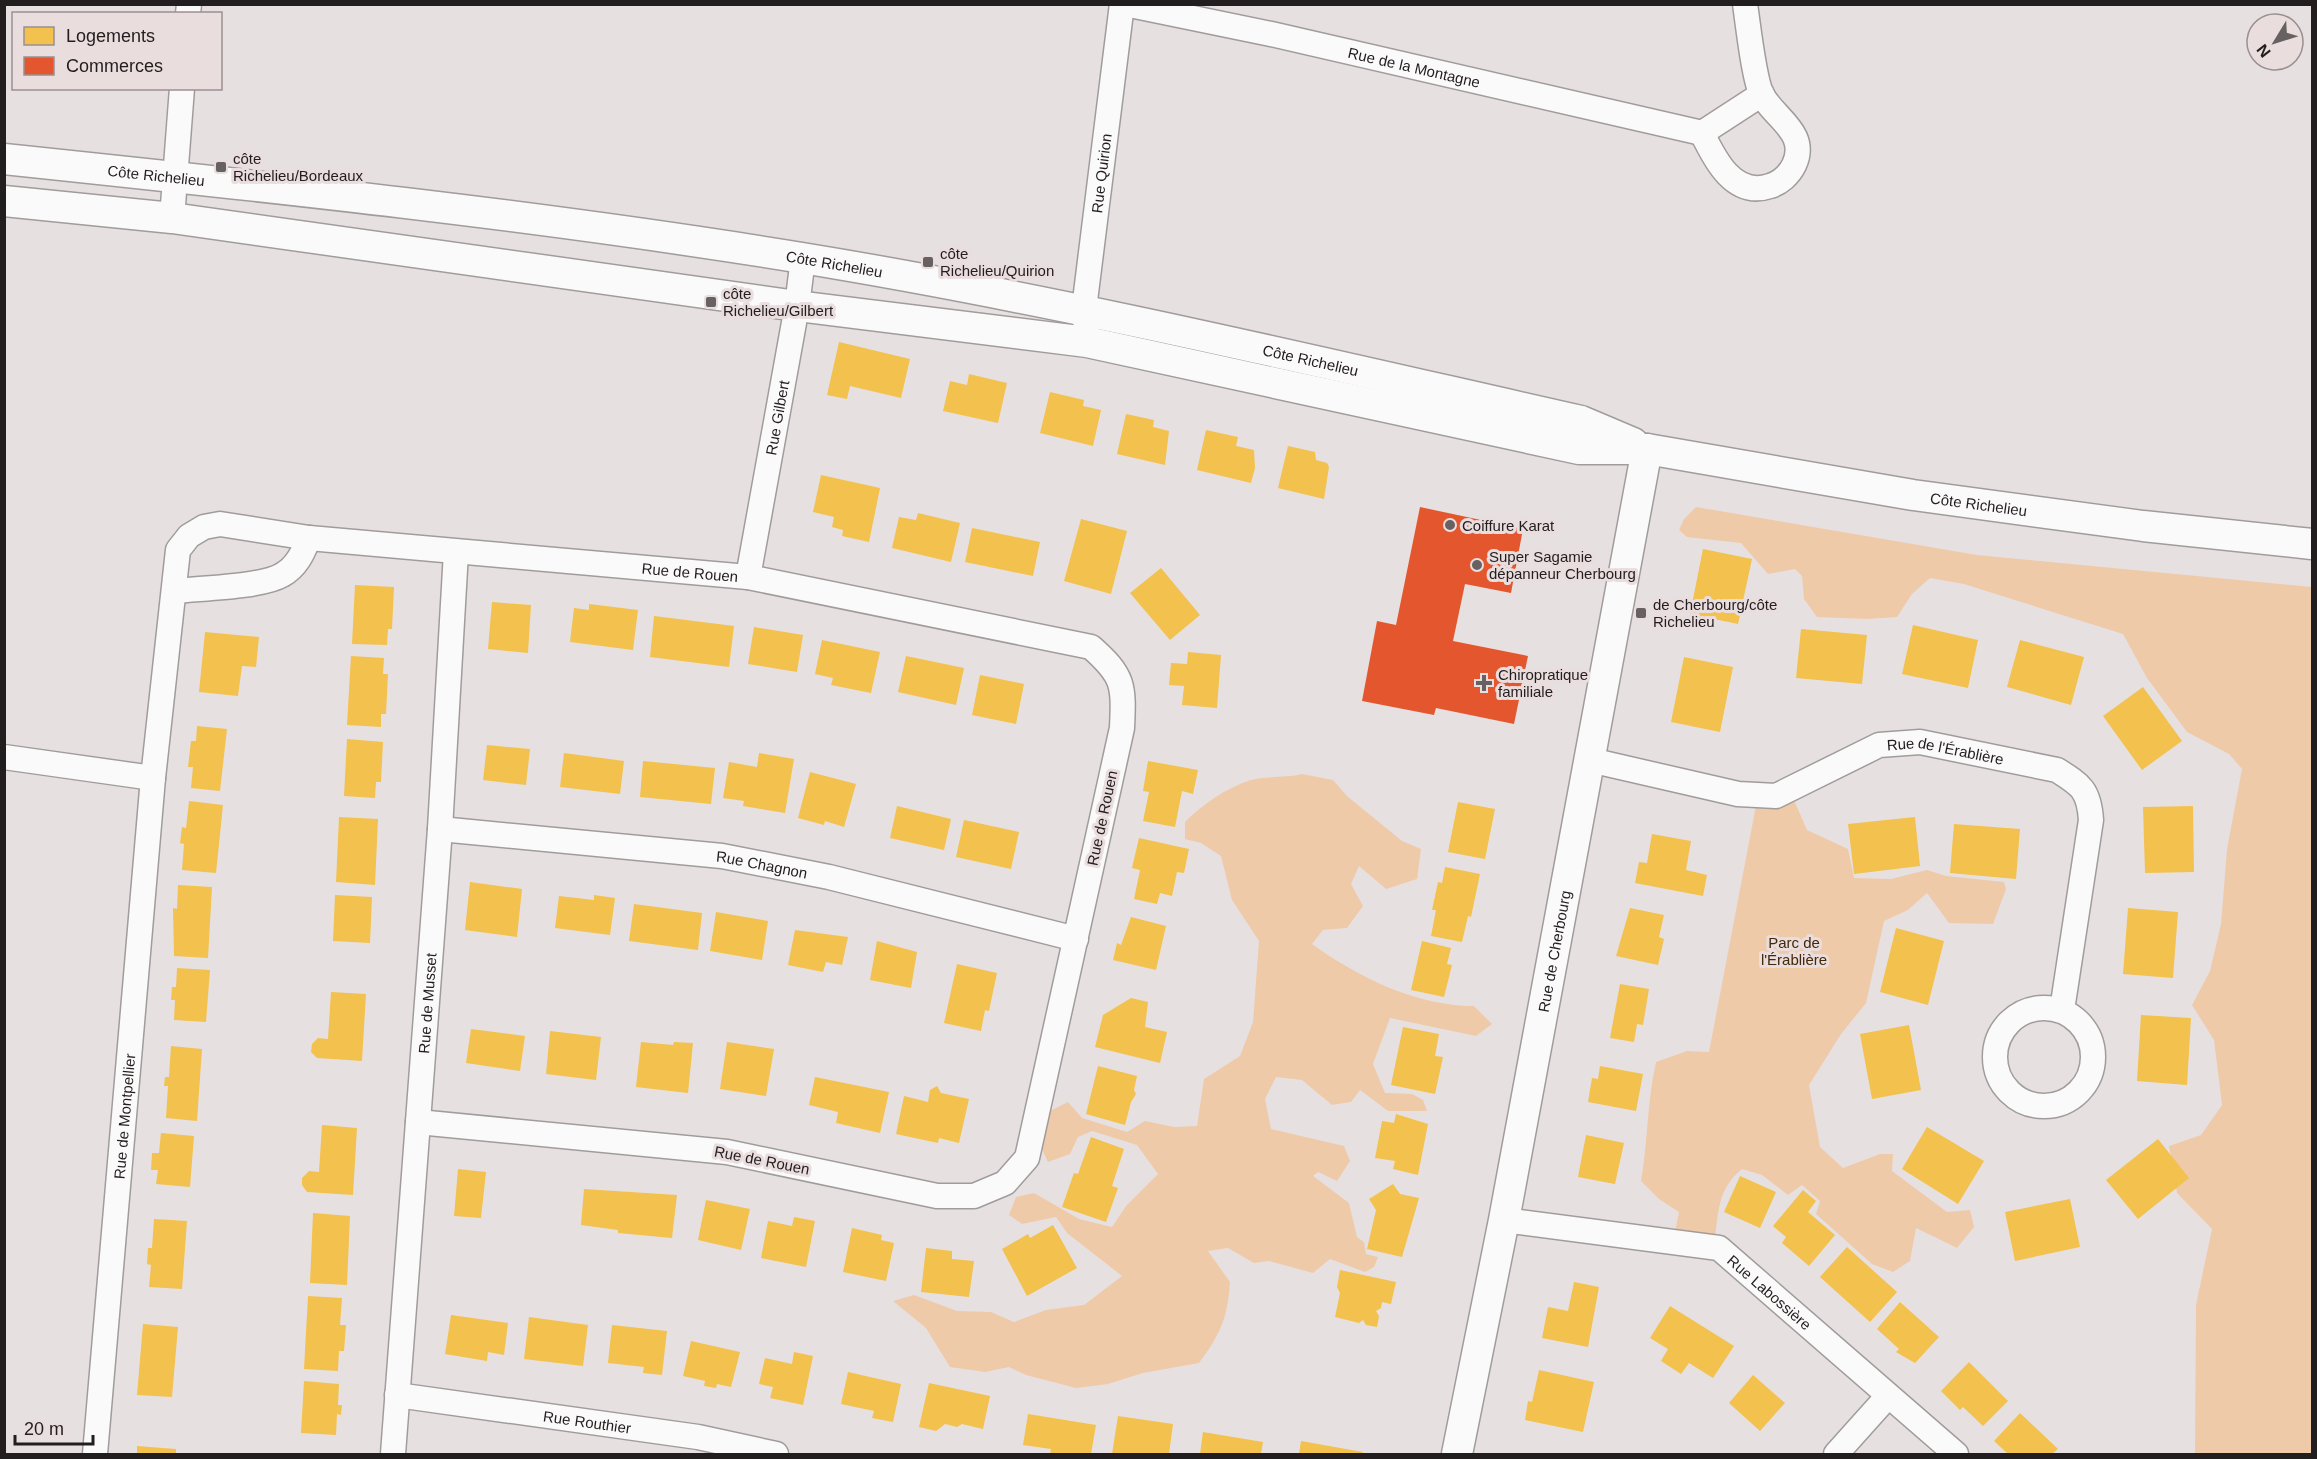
<svg xmlns="http://www.w3.org/2000/svg" width="2317" height="1459" font-family="Helvetica,sans-serif">
<rect width="100%" height="100%" fill="#e7e0e1"/>
<g fill="#efcaa8">
<path d="M1696 507 1977 555 2312 587V1454H2195L2196 1305 2212 1229 2177 1193 2169 1146 2201 1135 2222 1105 2214 1040 2192 1005 2210 971 2221 924 2227 849 2242 769 2229 754 2187 732 2147 678 2123 634 1964 584 1930 578 1912 594 1897 617 1867 619 1817 617 1804 599 1802 576 1795 569 1768 574 1741 543 1687 537 1679 530 1684 519Z"/>
<path d="M1302 774 1333 780 1347 796 1402 841 1421 849 1417 879 1386 889 1359 866 1351 884 1363 906 1347 928 1323 930 1312 944C1358 977 1416 1006 1474 1006L1492 1024 1476 1036 1390 1018 1373 1064 1385 1093 1412 1094 1423 1100 1427 1111H1388L1360 1090 1351 1102 1332 1105 1302 1080 1276 1077 1265 1099 1271 1129 1344 1146 1350 1161 1337 1181 1318 1172 1313 1176 1349 1203 1357 1237 1364 1242 1366 1254 1378 1257 1374 1267 1365 1272 1330 1259 1313 1273 1269 1261 1254 1263 1228 1248 1208 1251 1230 1282C1228 1317 1220 1335 1199 1363L1143 1373 1108 1384 1076 1388 1026 1375 1009 1367 985 1372 950 1367 926 1328 893 1301 914 1295 957 1311 991 1312 1014 1322 1046 1310 1084 1305 1122 1276 1067 1233 1056 1217 1022 1224 1009 1215 1016 1197 1034 1193 1079 1219 1112 1227 1126 1206 1158 1174 1137 1145 1092 1131 1078 1137 1070 1154 1048 1162 1039 1143 1050 1111 1068 1102 1082 1118 1127 1132 1145 1121 1174 1127 1197 1126 1204 1079 1240 1056 1253 1022 1259 941 1232 900 1221 856 1201 843 1185 839V822C1203 804 1226 788 1251 780 1263 776 1286 778 1302 774Z"/>
<path d="M1758 795 1793 798 1807 830 1848 849 1854 878 1891 879 1927 870 1946 876 2004 882 2006 889 1993 924 1949 923 1927 893 1908 910 1884 921 1866 1003 1841 1034 1809 1085 1820 1147 1843 1168 1880 1154H1893L1892 1171 1947 1212 1970 1210 1974 1227 1957 1248 1916 1228 1910 1261 1893 1272 1872 1264 1816 1214 1820 1201 1802 1185 1788 1195 1762 1175 1742 1169C1716 1190 1719 1214 1714 1245L1673 1242 1679 1212 1659 1199 1641 1181C1648 1141 1647 1101 1656 1062L1687 1051 1709 1052Z"/>
</g>
<g fill="#f2c14e">
<path d="M839 342 910 359 901 398 850 386 847 399 827 395Z"/>
<path d="M969 374 1007 383 998 423 943 411 950 381 967 385Z"/>
<path d="M1050 392 1084 400 1083 406 1101 410 1093 446 1040 433Z"/>
<path d="M1126 414 1154 420 1153 427 1169 431 1165 465 1117 454Z"/>
<path d="M1206 430 1238 437 1236 446 1254 450 1255 468 1251 483 1197 470Z"/>
<path d="M1288 446 1315 452 1316 460 1327 463 1329 467 1324 499 1278 488Z"/>
<path d="M821 475 880 488 869 542 842 536 843 530 832 527 834 517 813 512Z"/>
<path d="M918 513 960 523 951 562 892 548 899 517 916 520Z"/>
<path d="M1081 519 1127 531 1111 594 1064 581Z"/>
<path d="M972 528 1040 542 1033 576 965 562Z"/>
<path d="M1703 549 1752 559 1738 624 1690 614Z"/>
<path d="M1161 568 1200 615 1170 640 1130 593Z"/>
<path d="M355 585 394 587 392 629H388L387 645 352 644Z"/>
<path d="M492 602 531 605 528 653 488 649Z"/>
<path d="M589 604 638 610 633 650 570 642 574 608 589 610Z"/>
<path d="M654 616 734 626 729 667 650 657Z"/>
<path d="M1913 625 1978 640 1968 688 1902 674Z"/>
<path d="M754 627 803 635 797 672 748 664Z"/>
<path d="M1801 629 1867 635 1862 684 1796 678Z"/>
<path d="M205 632 259 637 256 667 242 666 238 696 199 692Z"/>
<path d="M822 640 880 652 871 693 831 685 833 678 815 674Z"/>
<path d="M2020 640 2084 657 2071 705 2007 687Z"/>
<path d="M1188 652 1221 655 1217 708 1182 705 1184 686 1169 685 1171 663 1187 664Z"/>
<path d="M351 656 384 658 383 674H388L386 714H381V727L347 725Z"/>
<path d="M906 656 964 668 956 705 898 692Z"/>
<path d="M1684 657 1733 667 1720 732 1671 722Z"/>
<path d="M980 675 1024 684 1016 724 972 715Z"/>
<path d="M2143 687 2182 741 2142 770 2103 716Z"/>
<path d="M197 726 227 729 220 791 191 788 193 767H188L191 741H196Z"/>
<path d="M347 739 383 742 381 782H376L375 798 344 796Z"/>
<path d="M487 745 530 749 526 785 483 780Z"/>
<path d="M564 753 624 761 620 794 560 787Z"/>
<path d="M759 753 794 759 785 813 743 806 744 801 723 798 729 762 757 767Z"/>
<path d="M643 761 715 768 711 804 640 797Z"/>
<path d="M1148 761 1198 770 1193 794 1182 791 1175 827 1143 821 1149 792 1143 791Z"/>
<path d="M810 772 856 784 844 827 825 821 824 825 798 818Z"/>
<path d="M189 801 223 805 216 873 182 870 184 844 180 843 182 827 186 828Z"/>
<path d="M1458 802 1495 809 1485 859 1448 852Z"/>
<path d="M897 806 951 819 944 850 890 838Z"/>
<path d="M2193 806 2194 872 2145 873 2143 807Z"/>
<path d="M339 817 378 819 375 885 336 882Z"/>
<path d="M1915 817 1920 866 1854 874 1848 824Z"/>
<path d="M964 820 1019 832 1011 869 956 857Z"/>
<path d="M1954 824 2020 829 2016 879 1950 873Z"/>
<path d="M1652 834 1691 841 1686 870 1707 875 1703 896 1635 883 1639 862 1647 863Z"/>
<path d="M1139 838 1189 849 1184 873 1177 872 1172 896 1160 893 1157 904 1134 899 1140 870 1132 868Z"/>
<path d="M1445 867 1480 874 1471 917 1468 916 1462 942 1431 936 1436 910H1432L1438 882 1442 883Z"/>
<path d="M470 882 522 889 517 937 465 930Z"/>
<path d="M178 885 212 887 208 958 174 956 173 908 177 909Z"/>
<path d="M335 895 372 897 370 943 333 941Z"/>
<path d="M594 895 615 898 610 935 555 928 559 896 594 900Z"/>
<path d="M634 904 702 913 698 950 629 941Z"/>
<path d="M1630 908 1664 915 1659 937 1664 939 1658 965 1616 956Z"/>
<path d="M2128 908 2178 912 2173 978 2123 974Z"/>
<path d="M716 912 768 921 762 960 710 951Z"/>
<path d="M1131 917 1166 926 1156 970 1113 960 1117 943 1121 945Z"/>
<path d="M1896 928 1944 941 1928 1005 1880 992Z"/>
<path d="M795 930 848 937 842 965 826 962 823 972 788 965Z"/>
<path d="M877 941 917 952 911 988 870 980Z"/>
<path d="M1422 941 1451 948 1447 964 1452 965 1444 997 1411 990Z"/>
<path d="M957 964 997 973 989 1011 985 1010 981 1031 944 1023Z"/>
<path d="M177 968 210 970 206 1022 174 1020 175 1000H171L172 987H176Z"/>
<path d="M1620 984 1649 989 1643 1025 1637 1024 1634 1042 1610 1038Z"/>
<path d="M331 992 366 994 362 1061 317 1058 311 1052 312 1044 318 1038 328 1039Z"/>
<path d="M1131 998 1148 1002 1145 1027 1167 1032 1160 1063 1095 1047 1103 1015Z"/>
<path d="M2141 1015 2191 1018 2187 1085 2137 1081Z"/>
<path d="M1909 1025 1921 1090 1872 1099 1860 1034Z"/>
<path d="M1403 1027 1439 1034 1435 1056 1443 1057 1435 1094 1391 1085Z"/>
<path d="M471 1029 525 1036 520 1071 466 1063Z"/>
<path d="M550 1031 601 1037 596 1080 546 1074Z"/>
<path d="M641 1042 673 1045 674 1042 693 1043 688 1093 636 1087Z"/>
<path d="M727 1042 774 1049 766 1096 720 1089Z"/>
<path d="M171 1046 202 1049 197 1121 166 1118 168 1086H164L165 1077H169Z"/>
<path d="M1098 1066 1137 1076 1134 1090 1136 1094 1131 1102 1125 1125 1086 1114Z"/>
<path d="M1600 1066 1643 1074 1636 1111 1588 1102 1592 1078 1598 1079Z"/>
<path d="M815 1077 889 1092 880 1133 836 1123 838 1112 809 1105Z"/>
<path d="M937 1086 941 1093 969 1099 959 1143 939 1138 938 1143 896 1134 904 1096 928 1102 930 1090Z"/>
<path d="M1396 1114 1428 1124 1418 1175 1393 1169 1395 1161 1375 1158 1382 1121 1394 1123Z"/>
<path d="M322 1125 357 1128 353 1195 307 1192 302 1185V1178L309 1171 319 1172Z"/>
<path d="M1927 1127 1984 1161 1958 1204 1902 1169Z"/>
<path d="M161 1133 194 1136 190 1187 156 1184 158 1170H151L152 1153H159Z"/>
<path d="M1586 1135 1624 1143 1615 1184 1578 1177Z"/>
<path d="M1091 1137 1124 1149 1112 1186 1118 1188 1106 1222 1062 1207 1074 1173 1078 1174Z"/>
<path d="M2158 1139 2189 1178 2138 1219 2106 1180Z"/>
<path d="M458 1169 486 1172 481 1218 454 1216Z"/>
<path d="M1740 1176 1776 1192 1760 1228 1724 1212Z"/>
<path d="M1393 1184 1400 1194 1419 1198 1402 1257 1367 1249 1376 1210 1369 1199Z"/>
<path d="M584 1189 677 1195 672 1238 618 1233V1230L581 1225Z"/>
<path d="M1803 1190 1816 1201 1808 1212 1835 1235 1809 1266 1782 1243 1786 1237 1773 1226Z"/>
<path d="M2070 1199 2080 1247 2015 1261 2005 1212Z"/>
<path d="M706 1200 750 1209 741 1250 698 1240Z"/>
<path d="M313 1213 350 1216 347 1285 310 1283Z"/>
<path d="M794 1217 815 1221 806 1267 761 1258 768 1221 792 1226Z"/>
<path d="M154 1219 187 1221 182 1289 149 1287 151 1265 147 1264 148 1248H152Z"/>
<path d="M1053 1225 1077 1268 1027 1296 1002 1249 1028 1234 1030 1238Z"/>
<path d="M852 1228 882 1235 881 1240 894 1243 886 1281 843 1272Z"/>
<path d="M1847 1247 1897 1292 1870 1322 1820 1277Z"/>
<path d="M926 1248 952 1251V1259L974 1261 969 1297 921 1292Z"/>
<path d="M1340 1270 1396 1282 1391 1304 1382 1302 1381 1308 1376 1311 1379 1316 1377 1327 1366 1325 1363 1320 1359 1323 1335 1317 1340 1293 1337 1287Z"/>
<path d="M1574 1282 1599 1287 1588 1347 1542 1338 1548 1307 1568 1311Z"/>
<path d="M308 1296 342 1298 340 1325H346L344 1351H339L338 1371 304 1369Z"/>
<path d="M1900 1302 1939 1337 1915 1363 1896 1352 1899 1349 1877 1329Z"/>
<path d="M1670 1306 1734 1346 1713 1378 1689 1363 1681 1374 1661 1361 1668 1349 1650 1338Z"/>
<path d="M451 1315 508 1323 504 1355 488 1352 487 1361 445 1354Z"/>
<path d="M529 1317 588 1325 583 1366 524 1359Z"/>
<path d="M143 1324 178 1327 172 1397 137 1395Z"/>
<path d="M612 1325 667 1331 662 1375 643 1373 644 1367 608 1363Z"/>
<path d="M691 1341 740 1352 731 1387 717 1384 716 1388 704 1386 705 1381 683 1376Z"/>
<path d="M794 1352 813 1356 803 1405 770 1398 773 1387 759 1384 765 1358 792 1364Z"/>
<path d="M1969 1362 2008 1401 1983 1426 1963 1407 1960 1410 1941 1391Z"/>
<path d="M1539 1370 1594 1382 1583 1432 1525 1420 1528 1401 1532 1402Z"/>
<path d="M848 1372 901 1384 893 1422 872 1418 874 1411 841 1404Z"/>
<path d="M1753 1375 1785 1403 1760 1431 1729 1403Z"/>
<path d="M304 1381 339 1384 338 1405H342L341 1415 337 1414 336 1435 301 1433Z"/>
<path d="M929 1383 990 1396 983 1429 962 1424 957 1427 945 1424 936 1431 919 1427Z"/>
<path d="M2020 1413 2058 1449 2052 1454H2008L1994 1441Z"/>
<path d="M1028 1414 1096 1425 1091 1454H1050L1051 1449 1023 1445Z"/>
<path d="M1118 1416 1173 1424 1169 1454H1112Z"/>
<path d="M1203 1432 1263 1442 1261 1454H1200Z"/>
<path d="M1301 1441 1363 1452 1362 1454H1299Z"/>
<path d="M137 1446 176 1449V1454H137Z"/>
</g>
<path fill="#e4572e" d="M1420 507 1523 529 1511 593 1465 584 1453 641 1528 656 1514 724 1436 708 1434 715 1362 701 1377 621 1396 625Z"/>
<g fill="none" stroke-linecap="round" stroke-linejoin="round">
<defs>
<g id="minor">
<path id="s1" d="M1125 4 1271 34 1702 133 1762 94"/>
<path d="M188 14 189 4"/>
<path d="M1702 133C1715 160 1734 198 1770 186 1780 183 1789 175 1794 165 1809 133 1775 119 1762 95 1754 80 1748 24 1745 4"/>
<path d="M172 218 182 88"/>
<path id="s2" d="M1086 328 1084 309 1122 4"/>
<path id="s3" d="M748 577 797 306 803 258"/>
<path d="M175 591C201 588 262 587 282 575 297 567 303 552 309 538"/>
<path d="M4 757 153 778"/>
<path id="s4" d="M1590 760 1738 794 1776 796 1879 745 1920 742 2057 770C2081 785 2089 790 2091 820L2062 1010"/>
<path id="s5" d="M440 829 722 856 829 877 1076 939"/>
<circle cx="2044" cy="1057" r="49"/>
<path id="s6" d="M1504 1220 1719 1248 1956 1454"/>
<path id="s7" d="M397 1395 698 1437 776 1454"/>
<path id="s8" d="M95 1454 153 778 178 550 189 536 204 527 220 524 309 538 748 577 1091 647C1124 676 1124 685 1122 728L1027 1158 1005 1183 974 1196H937L727 1152 418 1122"/>
<path id="s9" d="M393 1454 440 829 456 552"/>
<path d="M1836 1454 1888 1396"/>
</g>
<g id="tertiary">
<path id="s10" d="M4 159C271 187 538 215 802 258 1065 301 1323 363 1581 421L1633 443"/>
<path id="s11" d="M4 201 172 218 797 306 1087 342 1579 449H1647L1913 495 2143 526 2312 544"/>
<path id="s12" d="M1457 1454 1504 1220 1647 449"/>
</g>
</defs>
<use href="#minor" stroke="#a19c9c" stroke-width="27"/>
<use href="#tertiary" stroke="#a19c9c" stroke-width="33"/>
<use href="#minor" stroke="#fbfafa" stroke-width="24"/>
<use href="#tertiary" stroke="#fbfafa" stroke-width="30"/>
</g>
<g fill="#676162" stroke="#eaddde" stroke-width="2">
<rect x="215" y="161" width="12" height="12" rx="3"/>
<rect x="922" y="256" width="12" height="12" rx="3"/>
<rect x="705" y="296" width="12" height="12" rx="3"/>
<circle cx="1450" cy="525" r="6"/>
<circle cx="1477" cy="565" r="6"/>
<rect x="1635" y="607" width="12" height="12" rx="3"/>
<path d="M1481 674h6v6h6v6h-6v6h-6v-6h-6v-6h6z"/>
</g>
<g text-anchor="middle" dominant-baseline="central" stroke-width="6" stroke-linejoin="round" paint-order="stroke">
<g font-size="15" fill="#221d1e" stroke="#eaddde">
<text stroke="none"><textPath href="#s1" startOffset="296">Rue de la Montagne</textPath></text>
<text stroke="none"><textPath href="#s2" startOffset="156">Rue Quirion</textPath></text>
<text stroke="none"><textPath href="#s10" startOffset="153">Côte Richelieu</textPath></text>
<text stroke="none"><textPath href="#s10" startOffset="837">Côte Richelieu</textPath></text>
<text stroke="none"><textPath href="#s10" startOffset="1323">Côte Richelieu</textPath></text>
<text stroke="none"><textPath href="#s3" startOffset="162">Rue Gilbert</textPath></text>
<text stroke="none"><textPath href="#s11" startOffset="2000">Côte Richelieu</textPath></text>
<text stroke="none"><textPath href="#s8" startOffset="1432">Rue de Rouen</textPath></text>
<text stroke="none"><textPath href="#s4" startOffset="372">Rue de l'Érablière</textPath></text>
<text transform="translate(1102 818) rotate(-78)">Rue de Rouen</text>
<text stroke="none"><textPath href="#s5" startOffset="324">Rue Chagnon</textPath></text>
<text stroke="none"><textPath href="#s12" startOffset="512">Rue de Cherbourg</textPath></text>
<text stroke="none"><textPath href="#s9" startOffset="452">Rue de Musset</textPath></text>
<text stroke="none"><textPath href="#s8" startOffset="339">Rue de Montpellier</textPath></text>
<text transform="translate(762 1160) rotate(11)">Rue de Rouen</text>
<text stroke="none"><textPath href="#s6" startOffset="284">Rue Labossière</textPath></text>
<text stroke="none"><textPath href="#s7" startOffset="192">Rue Routhier</textPath></text>
</g>
<g font-size="15" fill="#221d1e" stroke="#eaddde" text-anchor="start">
<text x="233" y="158">côte<tspan x="233" dy="17">Richelieu/Bordeaux</tspan></text>
<text x="940" y="253">côte<tspan x="940" dy="17">Richelieu/Quirion</tspan></text>
<text x="723" y="293">côte<tspan x="723" dy="17">Richelieu/Gilbert</tspan></text>
<text x="1462" y="525">Coiffure Karat</text>
<text x="1489" y="556">Super Sagamie<tspan x="1489" dy="17">dépanneur Cherbourg</tspan></text>
<text x="1653" y="604">de Cherbourg/côte<tspan x="1653" dy="17">Richelieu</tspan></text>
<text x="1498" y="674">Chiropratique<tspan x="1498" dy="17">familiale</tspan></text>
</g>
<g font-size="15" fill="#442807" stroke="#eaddde">
<text x="1794" y="942">Parc de<tspan x="1794" dy="17">l'Érablière</tspan></text>
</g>
</g>
<rect width="2317" height="1459" fill="none" stroke="#221d1e" stroke-width="12"/>
<rect x="12" y="12" width="210" height="78" fill="#eaddde" stroke="#9a9091" stroke-width="1.5"/>
<rect x="24" y="27" width="30" height="18" fill="#f2c14e" stroke="#9a9091" stroke-width="1.5"/>
<text x="66" y="42" font-size="18" fill="#221d1e">Logements</text>
<rect x="24" y="57" width="30" height="18" fill="#e4572e" stroke="#9a9091" stroke-width="1.5"/>
<text x="66" y="72" font-size="18" fill="#221d1e">Commerces</text>
<g transform="translate(2275 42) rotate(232)"><circle r="28" fill="#eaddde" stroke="#9a9091" stroke-width="1.5"/>
<path d="M0-4.5L10 22L0 15L-10 22Z" fill="#676162"/>
<text y="-9" font-size="16" font-weight="bold" text-anchor="middle" fill="#221d1e">N</text>
</g>
<path d="M15 1435v9h78v-9" fill="none" stroke="#221d1e" stroke-width="3"/>
<text x="24" y="1435" font-size="18" fill="#221d1e" stroke="#eaddde" stroke-width="4.5" paint-order="stroke">20 m</text>
</svg>
